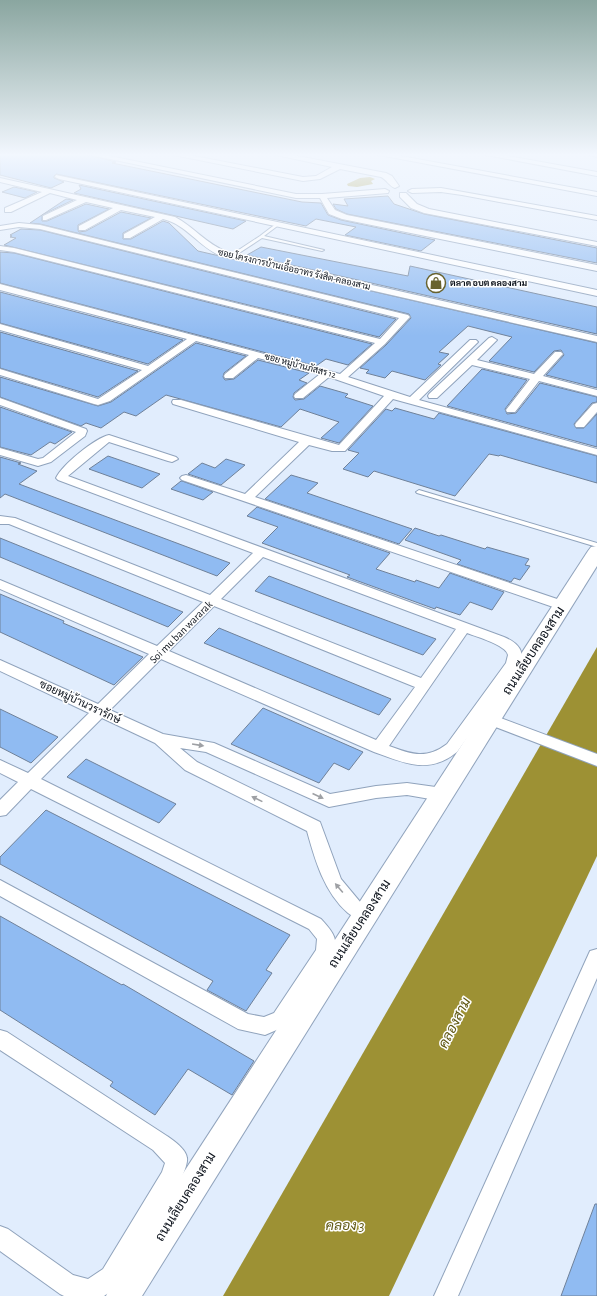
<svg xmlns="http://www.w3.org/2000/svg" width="597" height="1296" font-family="'Alegreya Sans',Sarabun,sans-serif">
<rect width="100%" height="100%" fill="#e1edfd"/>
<g fill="#9d9134">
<path d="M370 177 375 179 371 181 373 184 357 187 348 186 347 184 360 178Z"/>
<path d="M597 647V856L389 1296H223Z"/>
</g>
<g fill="#90bbf2" stroke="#6f8199">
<path d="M0 154H85L116 162 112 163 302 202 321 203 328 215 341 220 435 240 421 251 345 235 356 227 316 219 306 226 56 174 54 176V178L64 182 51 188 0 175Z"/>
<path d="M79 185 246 221 233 229 74 193 81 189Z"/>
<path d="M14 187 37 192 25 198 2 192Z"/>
<path d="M388 196 394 204 424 214 597 248V263L347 214 336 209 333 204 348 206 344 199Z"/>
<path d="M66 199 73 200 42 215V221H47L86 204 109 209 78 225V230L79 232 86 231 121 212 151 218 123 233V239H131L163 221 169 223 198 251 597 343V388L546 375 564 355 561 350 554 351 534 372 489 361 512 337 468 326 439 352 449 354 438 364 441 365 425 380 392 371 385 378 366 373 369 370 360 368 386 345 411 318 409 314 40 224 30 223Z"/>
<path d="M21 229 40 230 396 319 379 337 4 245 16 238 10 237 12 236 10 235Z"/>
<path d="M261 247 408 276 410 266 597 307V334L247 255Z"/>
<path d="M0 252 14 253 372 344 348 365 326 359 316 366 0 283Z"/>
<path d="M0 292 183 340 148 364 0 323Z"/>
<path d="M0 332 138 371 98 397 0 368Z"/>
<path d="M196 343 246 356 224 373 223 377 225 380 234 379 258 360 309 373 299 380 307 383 294 393 293 397 295 400 304 399 320 386 348 394 345 397 373 406 339 443 321 438 339 422 300 409 281 427 166 395 136 416 124 412 101 428 86 423 81 426 0 397V377L98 406 111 402Z"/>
<path d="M482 369 527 380 505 409 507 414 516 413 540 383 597 397V402L592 403 574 424 576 428H584L597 414V447L447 406Z"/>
<path d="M0 407 72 432 55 444 50 442 31 455 0 447Z"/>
<path d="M395 408 434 419 439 413 597 456V483L500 455 499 456 489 454 455 496 374 471 368 477 343 469 359 453 348 450 386 409 392 411Z"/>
<path d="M108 456 160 474 142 488 89 469Z"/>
<path d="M0 457 21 463 18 464 37 471 19 484 230 563 217 576 5 494 0 498Z"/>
<path d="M226 459 245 465 221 485 188 474 202 463 215 468Z"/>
<path d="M291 475 318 483 307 493 412 529 399 544 265 499Z"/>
<path d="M181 481H182L213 492 203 500 171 489Z"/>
<path d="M257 507 390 553 376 569 415 582 416 580 439 588 450 573 504 592 492 610 470 602 460 615 436 607 435 609 347 577 350 575 262 543 278 527 247 516Z"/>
<path d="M415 528 439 536 441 535 485 549 487 547 529 559 525 565 530 566 520 580 514 578 511 582 457 564 461 560 405 540Z"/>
<path d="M0 538 183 612 168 627 0 557Z"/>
<path d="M269 576 329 599 436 639 423 655 255 591Z"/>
<path d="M0 594 64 621 63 623 143 657 114 685 0 632Z"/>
<path d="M219 628 391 699 379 715 204 643Z"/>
<path d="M263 708 363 752 349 770 334 763 319 783 231 744Z"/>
<path d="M0 709 58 737 31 763 0 747Z"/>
<path d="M86 759 176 804 159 823 67 777Z"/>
<path d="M46 810 290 935 266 970 272 973 246 1011 207 990 213 981 0 864V857Z"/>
<path d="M0 916 122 985 123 984 254 1061 232 1095 188 1069 155 1115 110 1086 113 1082 0 1010Z"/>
<path d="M595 1204H597V1296H561Z"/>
</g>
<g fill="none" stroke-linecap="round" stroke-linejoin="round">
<defs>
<g id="lane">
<path d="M277 223 280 224 264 236 324 250 322 251 262 238 233 257H231V255L260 236Z"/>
<path d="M419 490 597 543V547L417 493 416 492Z"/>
</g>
<g id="street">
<path d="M86 154H100L296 194H322L385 189 389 191 388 193 327 198 335 210 347 215 597 265V271L342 219 329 214 320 198H296Z"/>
<path d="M169 154H184L303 177 316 176 332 167 272 154H287L386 173 392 176 399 186 395 188C390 187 386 179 381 177L340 169 320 179 303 181Z"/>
<path d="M374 154H390L597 192V196Z"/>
<path d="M481 154H497L597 172V176Z"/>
<path d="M589 154H597V157L590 155Z"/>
<path d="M56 175 597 290V296L59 179 55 177Z"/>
<path d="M0 178 175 217C194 227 206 244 227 252L597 336V342L221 256C199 247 186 224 163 219L130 238H124V234L155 217 121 210 85 230H79V226L113 208 86 202 46 220H43V216L77 200 50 193 11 212H5V208L42 192 0 182Z"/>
<path d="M441 188 597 216V220L462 195 441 192 412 193 408 191 412 189Z"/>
<path d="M400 193H406L417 204 429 209 597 242V246L424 213 411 208 400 197Z"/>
<path d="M19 223 40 225 408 315 410 317 408 319 385 344 348 377 410 397 470 340H476L478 342 476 344 419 400 597 449V455L393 399 345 451H332L309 445 255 497 569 603 571 606 569 609 564 610 559 609 182 480 180 478 182 476 186 475 245 494 299 442 173 404 172 402 173 400H181L339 445 384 396 329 377 303 398H295L294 396 295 394 320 374 258 358 233 378H225L224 376 225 374 249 355 196 341 110 401 98 405 94 404 0 375V369L98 399 142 370 0 330V324L148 366 187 339 0 290V284L340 374 375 343 14 252 0 250V246L14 248 380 339 399 318 40 229 19 227 0 230V226Z"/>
<path d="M492 337 497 340 477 360 534 374 555 352H561L563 354 561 356 543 376 597 390V396L539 381 515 412H507L506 410 530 379 472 365 437 398H429L428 396 429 394 489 338Z"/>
<path d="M0 398 86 429 87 431 85 436 51 462 38 466 0 455V448L38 459 43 458 76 432 0 405Z"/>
<path d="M597 403V412L584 427H576L575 425 576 423 593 404Z"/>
<path d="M109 435 176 457 178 459 172 462 168 461 109 442 68 476 504 637C518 643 527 652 518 667L457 752C429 775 404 763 374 752L161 659 110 710 163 734 214 743 330 794 376 786 407 783 450 789 452 793 450 797 436 800 407 795 376 798 329 807 206 752 180 748 197 762 320 822 341 879 361 903 374 908 377 913 374 918 368 921C362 919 353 917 348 913 324 892 315 860 307 831L185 770 155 743 102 718 41 779 321 919C333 932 340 940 332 958L288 1025 265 1035 238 1029 0 896V880L248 1014 264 1017 274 1013 316 950 317 939 309 929 31 789 6 815 0 816V800L18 782 0 773V760L28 773 89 713 0 671V660L98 704 149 654 0 589V580L157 646 203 602 9 524H0V516L15 518 210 595 253 553 58 480 56 478C62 465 95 438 109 435ZM263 557 456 629 421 678 221 599ZM214 606 415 687 376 740 169 651ZM467 633C477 637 506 645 508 655L506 663 447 744C426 760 411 754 389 746Z"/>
<path d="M490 714 597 754V766L485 723 482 719 485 715Z"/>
<path d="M597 949V978L458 1296H434L590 951Z"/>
<path d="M0 1030 7 1032 167 1136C174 1141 186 1149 187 1158 190 1176 131 1265 119 1285L104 1296H64L60 1294 0 1251V1226L8 1229 73 1275 88 1279 103 1269 162 1172 165 1163 153 1150 0 1050Z"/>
</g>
<path id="secondary" d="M597 546V566L142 1296H106L111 1284 588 551 591 547Z"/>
</defs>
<use href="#lane" stroke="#90a3bc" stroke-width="2"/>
<use href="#street" stroke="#90a3bc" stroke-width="2"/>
<use href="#secondary" stroke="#90a3bc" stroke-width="2"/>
<use href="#lane" fill="#fff" fill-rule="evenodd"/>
<use href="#street" fill="#fff" fill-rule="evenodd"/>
<use href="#secondary" fill="#fff" fill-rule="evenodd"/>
</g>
<defs><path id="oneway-solid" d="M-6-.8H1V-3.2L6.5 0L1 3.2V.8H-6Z"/></defs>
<g fill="#9ea0a4">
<use href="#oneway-solid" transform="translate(198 745) rotate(9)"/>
<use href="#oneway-solid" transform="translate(318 796) rotate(24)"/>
<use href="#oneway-solid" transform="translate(257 799) rotate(-154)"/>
<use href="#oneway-solid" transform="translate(339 888) rotate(-130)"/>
</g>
<linearGradient id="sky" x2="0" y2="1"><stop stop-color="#8aa6a0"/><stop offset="0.46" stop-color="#f2f7fe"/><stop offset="1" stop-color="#f2f7fe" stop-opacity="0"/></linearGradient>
<rect width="597" height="336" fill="url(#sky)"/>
<defs>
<symbol id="shop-ring" viewBox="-11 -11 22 22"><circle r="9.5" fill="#fff" stroke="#68622e" stroke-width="1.5"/><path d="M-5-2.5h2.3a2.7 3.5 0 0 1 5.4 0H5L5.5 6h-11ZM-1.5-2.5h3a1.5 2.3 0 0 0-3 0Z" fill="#68622e"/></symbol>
</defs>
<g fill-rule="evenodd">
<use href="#shop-ring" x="425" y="272" width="22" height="22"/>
</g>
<g text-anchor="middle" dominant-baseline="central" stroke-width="3" stroke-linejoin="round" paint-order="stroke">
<g font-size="9" fill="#0c121b" stroke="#fff">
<text transform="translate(294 270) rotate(13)">ซอย โครงการบ้านเอื้ออาทร รังสิต-คลองสาม</text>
<text transform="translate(300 366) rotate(15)">ซอย หมู่บ้านภัสสร 12</text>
</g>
<g font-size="9" font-weight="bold" fill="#0c121b" stroke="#fff" text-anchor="start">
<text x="450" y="283">ตลาด อบต คลองสาม</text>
</g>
<g font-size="11" fill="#0c121b" stroke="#fff">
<text transform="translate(181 632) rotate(-45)">Soi mu ban wararak</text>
<text transform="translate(80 702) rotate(25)">ซอยหมู่บ้านวรารักษ์</text>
</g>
<g font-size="13" fill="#0c121b" stroke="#fff">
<text transform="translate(534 651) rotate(-57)">ถนนเลียบคลองสาม</text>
<text transform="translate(360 924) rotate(-57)">ถนนเลียบคลองสาม</text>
<text transform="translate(186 1197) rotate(-58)">ถนนเลียบคลองสาม</text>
</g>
<g font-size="14" font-style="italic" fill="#605813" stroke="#fff">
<text transform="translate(455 1023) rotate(-63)">คลองสาม</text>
<text x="345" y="1226">คลอง 3</text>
</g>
</g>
</svg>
